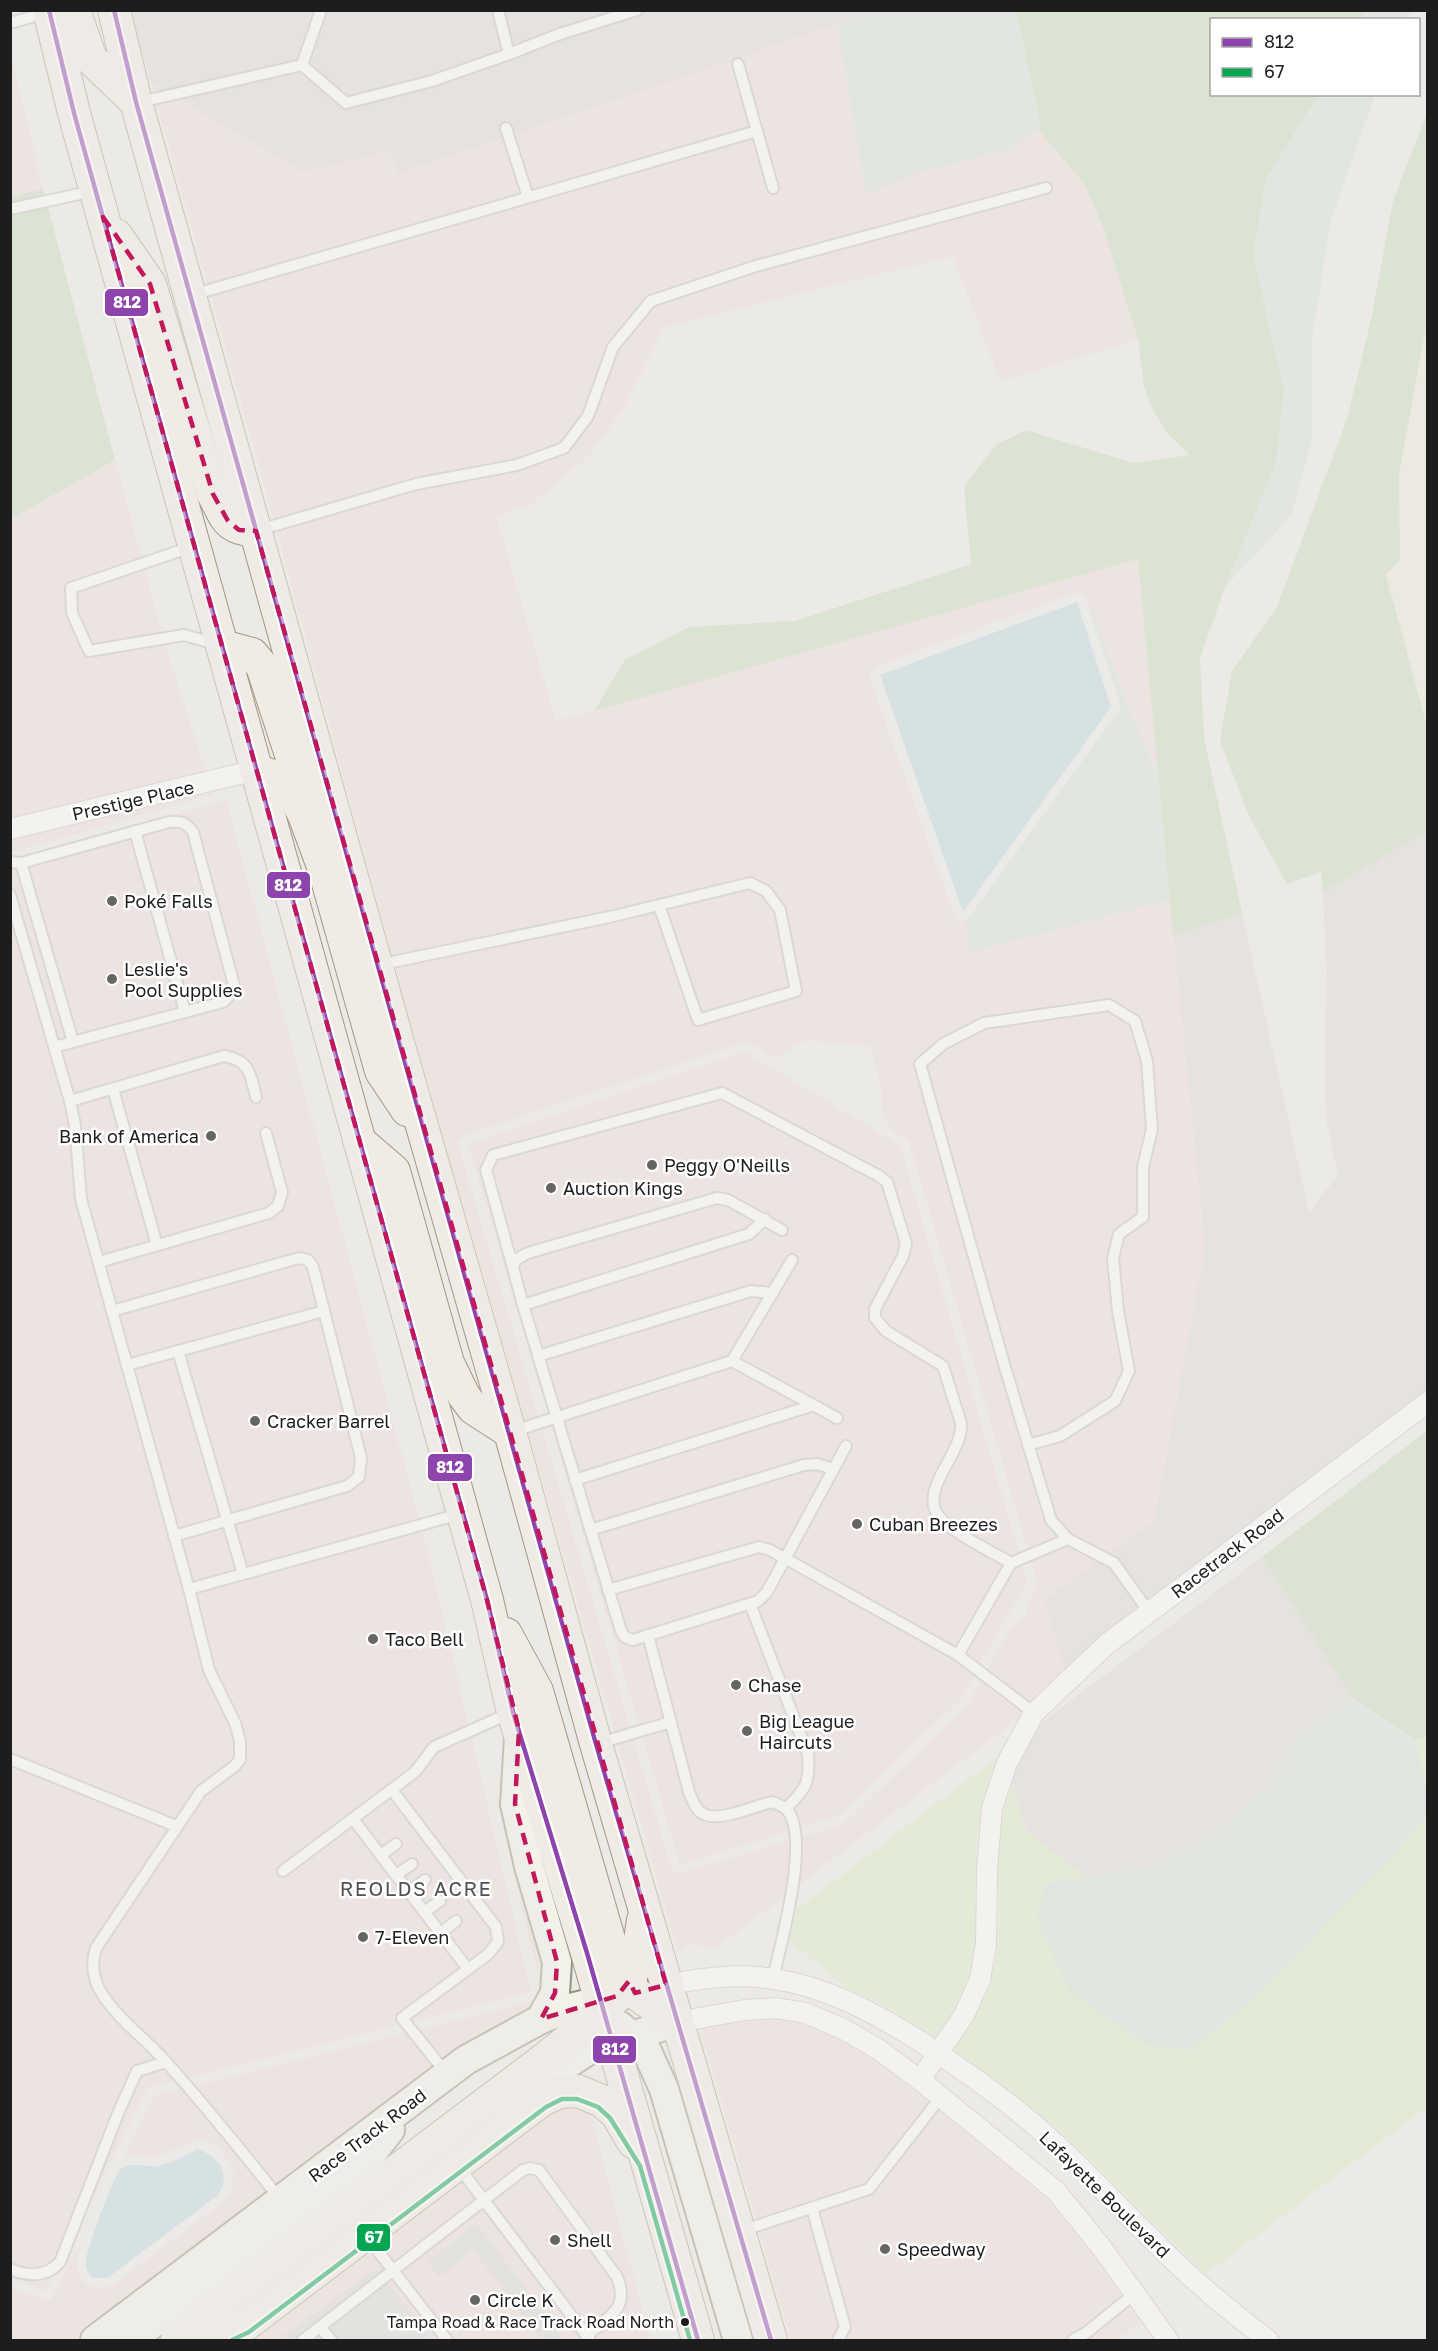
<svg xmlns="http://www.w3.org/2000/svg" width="1438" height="2351" font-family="'Golos Text',sans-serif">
<rect width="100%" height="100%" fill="#eceae6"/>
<g fill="#dbd9d7">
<path d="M131 11H878L397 174 390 151 303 172 151 83Z"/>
<path d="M1427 831V1408L1068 1681 1044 1600 1154 1521 1205 1248 1173 935 1242 913 1309 1212 1338 1175 1327 1124 1325 1065 1327 973 1323 892Z"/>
<path d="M1262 1557 1353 1698 1299 1732 1272 1783 1212 1837 1155 1866 1085 1877 1026 1831 1012 1782 1017 1766 1040 1724Z"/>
</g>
<g fill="#eedddb" fill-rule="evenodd">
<path d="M837 24 866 194 912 174 1009 149 1038 129 1085 185 1104 230 1138 340 1000 381 953 256 664 327 625 406 590 455 529 506 496 516 556 721 1138 559 1158 775 1128 707 1091 607 1080 593H1074L877 666 871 673 870 679 954 915 957 920 965 921 971 951 1170 900 1205 1249 1154 1521 1044 1600 1068 1681 714 1949 692 1943 678 1952 404 1000 274 520 151 83 303 172 391 151 398 174ZM806 1040 870 1046 882 1090 881 1110 890 1128 909 1142 1037 1582 1025 1616 1012 1626 967 1706 843 1824 682 1873H676L672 1870 458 1144 461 1138 466 1135 743 1043 751 1044 775 1058Z"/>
<path d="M10 52 43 189 11 197H10Z"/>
<path d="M115 460 165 645 206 772 11 818 10 519Z"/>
<path d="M212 792 213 794 11 853V840Z"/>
<path d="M226 800 429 1556 531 1992 148 2088 46 2291 11 2278V862Z"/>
<path d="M745 1052 900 1145 1027 1581 960 1700 838 1816 680 1865 468 1144Z"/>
<path d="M491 1776 546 1964 544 1991 534 2009 408 2091 78 2340H11V2288L45 2300 51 2299 81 2243 76 2261 81 2279 91 2287H110L223 2202 231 2192 234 2174 230 2163 218 2147 201 2140H195L156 2157 130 2155 124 2157 154 2096 533 2001 538 1998 541 1989Z"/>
<path d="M775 2019 801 2023 839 2039 872 2059 913 2089 1047 2199 1093 2255 1140 2323 1117 2340H791L700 2028 745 2021Z"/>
<path d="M561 2103 589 2108 650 2340H238Z"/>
</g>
<g fill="#dad9d7">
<path d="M477 2223 565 2340H541L473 2250 439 2277 427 2261Z"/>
<path d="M376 2269 433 2340H277Z"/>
</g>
<path fill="#ebecd9" d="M1427 320V727L1386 575 1400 559 1399 474Z"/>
<g fill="#d8eac4">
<path d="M1427 1736V1792L1415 1740Z"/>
<path d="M999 1756C978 1798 975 1848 975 1895 975 1922 977 1951 969 1977 962 2000 949 2019 936 2038L886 2006 845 1987 773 1927Z"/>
<path d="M1012 1782 1026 1831 1085 1877 1045 1884 1188 2051 1252 2001 1398 1851 1427 1815V2107L1206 2274 1066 2136 1013 2093 953 2049C968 2028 982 2006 990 1981 1002 1947 997 1908 998 1872 998 1841 1003 1811 1012 1782Z"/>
</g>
<g fill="#c6dbbb">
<path d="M1016 11H1365L1360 19 1212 20V94L1318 95 1312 106 1276 352 1284 390 1276 464 1225 587 1200 658 1204 738 1242 913 1173 935 1138 559 594 711 625 660 689 627 795 621 971 564 964 487 996 445 1026 430 1133 463 1190 455 1166 432 1149 402 1144 386 1138 340 1104 230 1085 185 1038 129 1041 126Z"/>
<path d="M1427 113V320L1399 474 1400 559 1386 575 1427 727V831L1323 892 1321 872 1287 884 1249 816 1220 741 1232 671 1277 607 1348 416 1372 315 1393 201Z"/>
<path d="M43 189 115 460 11 519V197Z"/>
<path d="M1427 1431V1736L1415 1740 1353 1698 1262 1557Z"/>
</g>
<g fill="#d3e3d9">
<path d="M878 10 1016 11 1041 127 1009 149 912 175 866 195 837 24Z"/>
<path d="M1365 11V10L1411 11 1407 19H1360Z"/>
<path d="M1318 95H1375L1331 220 1312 338V440L1291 516 1225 587 1276 464 1284 390 1253 256 1266 179Z"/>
<path d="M1088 606 1091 607 1128 707 1158 775 1170 900 971 952 965 921 970 916 1120 709V703Z"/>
<path d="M1353 1698 1415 1740 1427 1792V1815L1398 1851 1252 2001 1188 2051 1148 2045 1070 1992 1037 1920 1045 1884 1155 1866 1212 1837 1272 1783 1299 1732Z"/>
</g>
<g fill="#b8d8e0">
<path d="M1077 602 1111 707 963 912 880 675Z"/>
<path d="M197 2149C219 2156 232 2174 218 2195L107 2278H93C88 2273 86 2269 86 2262 86 2251 114 2173 122 2168 133 2161 147 2168 158 2166 172 2163 185 2156 197 2149Z"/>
</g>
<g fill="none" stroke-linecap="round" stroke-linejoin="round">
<defs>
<g id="service">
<path d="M10 23 46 13"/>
<path d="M509 54 560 34 637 10"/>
<path d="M738 64 773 188"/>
<path d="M302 65 346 103 432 81 509 54 498 10"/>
<path d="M302 65 321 10"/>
<path d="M140 102 302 65"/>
<path d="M506 128 528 197"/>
<path d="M10 209 93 191"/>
<path d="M192 295 757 131"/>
<path d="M259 530 416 484 517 465 564 448 588 416 613 347 651 301 756 266 1046 188"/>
<path d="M191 547 71 588 72 613 89 651 184 635 216 644"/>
<path d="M135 831 185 1012"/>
<path d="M10 862 21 863 169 822C180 821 186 822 193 832L234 985 233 992 223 1002 54 1047"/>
<path d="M21 863 73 1042"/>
<path d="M10 895 70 1101 75 1125 81 1199 189 1589 209 1670 235 1723 240 1741V1759L235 1766 201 1791 96 1948C91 1962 93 1979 101 1992 117 2019 145 2038 166 2062 206 2106 243 2153 280 2199"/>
<path d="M378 965 614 916 750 883 766 891 780 910 796 991 698 1020 659 905"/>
<path d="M113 1089 157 1245"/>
<path d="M70 1101 224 1056C251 1061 250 1074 256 1097"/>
<path d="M782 1230 728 1200 717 1198 528 1253 515 1260 513 1268 523 1305 621 1631 625 1637 633 1640 758 1601 767 1592 846 1446"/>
<path d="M792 1260 732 1361 837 1418"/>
<path d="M99 1262 269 1213 278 1206 282 1192 266 1133"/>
<path d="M513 1268 486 1170 493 1155 722 1093 879 1176 887 1182 906 1243 903 1256 875 1309V1318L886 1331 943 1366 961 1423C962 1437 954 1450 948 1462 941 1475 931 1491 934 1506 937 1527 993 1552 1011 1563L958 1655"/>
<path d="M523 1305 749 1234 765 1219"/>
<path d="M112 1311 299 1258 308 1260 313 1267 361 1458 359 1477 347 1486 174 1536"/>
<path d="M178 1351 243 1574"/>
<path d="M538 1356 751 1291 773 1293"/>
<path d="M127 1365 324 1311"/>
<path d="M514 1431 732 1361"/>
<path d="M1028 1445 1060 1436 1115 1401 1129 1371 1118 1311 1113 1258 1119 1234 1143 1217V1167L1152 1129 1147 1061 1135 1021 1109 1005 984 1023 943 1044 920 1064 1004 1364 1051 1520 1068 1539 1114 1563 1149 1612"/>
<path d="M575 1480 811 1406"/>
<path d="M590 1530 804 1465 817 1464 833 1469"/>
<path d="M1011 1563 1068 1539"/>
<path d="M189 1589 460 1514"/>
<path d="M608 1590 759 1547 770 1550 958 1655 1034 1713"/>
<path d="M750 1604 808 1754C810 1781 807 1789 786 1808"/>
<path d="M648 1635 689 1792C693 1801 696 1812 706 1815 721 1821 755 1806 772 1802 777 1804 784 1806 788 1811 810 1841 781 1942 773 1979"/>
<path d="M599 1743 671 1722"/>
<path d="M10 1759 176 1826"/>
<path d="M392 1790 496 1927 498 1942 487 1955 402 2018 446 2073"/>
<path d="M353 1819 468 1969"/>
<path d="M381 1855 396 1844"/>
<path d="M283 1871 415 1772 434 1747 510 1713"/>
<path d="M396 1875 412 1864"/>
<path d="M409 1892 425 1880"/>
<path d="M424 1912 440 1901"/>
<path d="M441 1933 456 1921"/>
<path d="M458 2166 590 2340"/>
<path d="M812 2208 845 2327 838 2340"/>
<path d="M741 2231 869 2189 941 2097"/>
<path d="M367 2237 447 2340"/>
<path d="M10 2269C29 2277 46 2277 60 2262L119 2111 137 2071 166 2062"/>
<path d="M320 2327 331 2340"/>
<path d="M303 2340 523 2170 530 2168 539 2170 617 2277C630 2309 609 2317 586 2336"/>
<path d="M1073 2340 1086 2333 1134 2294"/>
</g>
<g id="minor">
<path d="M10 829 256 770"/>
<path d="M666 1985C702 1978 737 1973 774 1979 827 1987 873 2012 918 2040 967 2072 1017 2107 1059 2147 1098 2183 1133 2222 1172 2259 1202 2288 1235 2315 1268 2340"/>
<path d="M677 2022 745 2010 776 2008 806 2013 845 2030 878 2049 920 2080 1056 2191 1102 2248 1168 2340"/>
<path d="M920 2080 964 2015 980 1980 986 1944 987 1870 992 1808 1007 1763 1034 1713 1107 1644 1428 1402"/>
</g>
<g id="secondary">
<path d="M519 1738 515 1804 529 1866 557 1962 555 1993 541 2019"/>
<path d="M620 2026 646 2049 664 2089 738 2340"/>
<path d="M508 2108 558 2070 592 2048 677 2022"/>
<path d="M95 2340 466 2060 541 2019 570 2008 623 1995"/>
<path d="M131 2340 361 2167 390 2130"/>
</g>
<g id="primary">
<path d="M49 10 74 113 487 1600 513 1712 587 1953 698 2340"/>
<path d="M74 10 91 59 136 102"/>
<path d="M114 10 136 102 399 1046 510 1432 596 1744 771 2340"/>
<path d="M116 235 150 284 213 494C226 518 226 529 256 531"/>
<path d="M222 646 252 654 262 666 292 758 325 796"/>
<path d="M256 770 275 777 289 785 304 815 324 869 381 1071 407 1110"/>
<path d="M359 1141 394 1171 448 1363 464 1396 473 1408 510 1432"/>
<path d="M506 1634 537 1691 611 1946 635 1993 677 2022"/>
<path d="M177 2340 235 2293 547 2057 603 2012 629 1981 637 1961 643 1920"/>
<path d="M216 2340 244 2326 542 2100 560 2092 578 2091 602 2101 616 2113 633 2142"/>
</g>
</defs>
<use href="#service" stroke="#c4c4c2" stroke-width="14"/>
<use href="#minor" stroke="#c4c4c2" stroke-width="22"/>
<use href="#secondary" stroke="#94957e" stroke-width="32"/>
<use href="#primary" stroke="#a29882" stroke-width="34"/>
<use href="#service" stroke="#fcfcfb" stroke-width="10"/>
<use href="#minor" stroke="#fcfcfb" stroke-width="20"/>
<use href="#secondary" stroke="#f2f2e9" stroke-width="28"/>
<use href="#primary" stroke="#f0ebe4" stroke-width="32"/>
<defs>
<g id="bus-1">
<path d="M49 10 74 113 487 1600 513 1712 587 1953 698 2340"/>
<path d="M114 10 136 102 596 1744 771 2340"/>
</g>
<path id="bus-2" d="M232 2340 249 2332 546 2107 562 2099H577L598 2107 610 2118 640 2166 690 2340"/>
</defs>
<use href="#bus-1" stroke="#fff" stroke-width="9"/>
<use href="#bus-2" stroke="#fff" stroke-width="9"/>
<use href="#bus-1" stroke="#8e44ad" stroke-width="4.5"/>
<use href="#bus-2" stroke="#00a651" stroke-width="4.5"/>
</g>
<path d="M0 0H1438V2351H0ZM103 217 150 284 213 494 228 521 239 530 256 531 666 1985 635 1993 629 1981 617 1996 541 2019 555 1993 557 1962 515 1804 519 1730 487 1600Z" fill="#eceae6" fill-opacity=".55" fill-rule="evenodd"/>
<path fill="none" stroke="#c2185b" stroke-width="4.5" stroke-dasharray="12 8" stroke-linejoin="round" d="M103 217 150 284 213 494 228 521 239 530 256 531 666 1985 635 1993 629 1981 617 1996 541 2019 555 1993 557 1962 515 1804 519 1730 487 1600Z"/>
<g fill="#656563" stroke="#fff" stroke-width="2">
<circle cx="112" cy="901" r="6"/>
<circle cx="112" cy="979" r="6"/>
<circle cx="211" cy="1136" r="6"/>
<circle cx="652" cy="1165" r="6"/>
<circle cx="551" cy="1188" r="6"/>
<circle cx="255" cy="1421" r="6"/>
<circle cx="857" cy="1524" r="6"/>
<circle cx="373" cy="1639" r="6"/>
<circle cx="736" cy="1685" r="6"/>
<circle cx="747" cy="1731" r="6"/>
<circle cx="363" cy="1937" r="6"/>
<circle cx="555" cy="2240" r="6"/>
<circle cx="885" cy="2249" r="6"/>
<circle cx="475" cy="2300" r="6"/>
</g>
<circle fill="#1d1d1d" stroke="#fff" stroke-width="2" cx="685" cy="2322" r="5"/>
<g text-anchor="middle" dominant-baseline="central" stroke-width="5" stroke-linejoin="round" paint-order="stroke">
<g font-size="16" fill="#1d1d1d" stroke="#fff" text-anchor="end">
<text x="674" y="2322">Tampa Road &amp; Race Track Road North</text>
</g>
<g font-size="18" fill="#1d1d1d" stroke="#fff">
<text transform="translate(133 800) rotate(-13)">Prestige Place</text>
<text transform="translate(1227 1553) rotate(-37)">Racetrack Road</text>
<text transform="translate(367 2135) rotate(-37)">Race Track Road</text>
<text transform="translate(1105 2194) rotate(44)">Lafayette Boulevard</text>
</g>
<g font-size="18" fill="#1d1d1d" stroke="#fff" text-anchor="start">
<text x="124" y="901">Poké Falls</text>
<text x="124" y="969">Leslie's<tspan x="124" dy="21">Pool Supplies</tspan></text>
<text x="199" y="1136" text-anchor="end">Bank of America</text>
<text x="664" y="1165">Peggy O'Neills</text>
<text x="563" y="1188">Auction Kings</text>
<text x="267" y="1421">Cracker Barrel</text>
<text x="869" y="1524">Cuban Breezes</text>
<text x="385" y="1639">Taco Bell</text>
<text x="748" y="1685">Chase</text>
<text x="759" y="1721">Big League<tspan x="759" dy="21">Haircuts</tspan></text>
<text x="375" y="1937">7-Eleven</text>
<text x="567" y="2240">Shell</text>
<text x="897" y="2249">Speedway</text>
<text x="487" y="2300">Circle K</text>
</g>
<g font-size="20" letter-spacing="1.5" fill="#505050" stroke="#fff">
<text x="416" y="1888">REOLDS ACRE</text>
</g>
</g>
<g stroke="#fff" stroke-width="2">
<rect x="104" y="288" width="45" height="29" rx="6" fill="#8e44ad"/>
<rect x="266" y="871" width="45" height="28" rx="6" fill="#8e44ad"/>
<rect x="427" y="1453" width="46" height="29" rx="6" fill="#8e44ad"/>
<rect x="592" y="2035" width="45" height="29" rx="6" fill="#8e44ad"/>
<rect x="356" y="2223" width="35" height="29" rx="6" fill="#00a651"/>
</g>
<g font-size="16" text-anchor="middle" font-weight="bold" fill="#fff">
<text x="127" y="308">812</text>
<text x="288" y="891">812</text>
<text x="450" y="1473">812</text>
<text x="615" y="2055">812</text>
<text x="374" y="2243">67</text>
</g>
<rect width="1438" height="2351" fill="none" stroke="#1d1d1d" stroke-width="24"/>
<rect x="1210" y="18" width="210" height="78" fill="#ffffff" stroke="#a5a5a5" stroke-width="1.5"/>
<rect x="1222" y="38" width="30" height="9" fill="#8e44ad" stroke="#a5a5a5" stroke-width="1.5"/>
<text x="1264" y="48" font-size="18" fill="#1d1d1d">812</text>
<rect x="1222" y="68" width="30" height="9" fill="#00a651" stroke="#a5a5a5" stroke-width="1.5"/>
<text x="1264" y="78" font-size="18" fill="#1d1d1d">67</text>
</svg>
